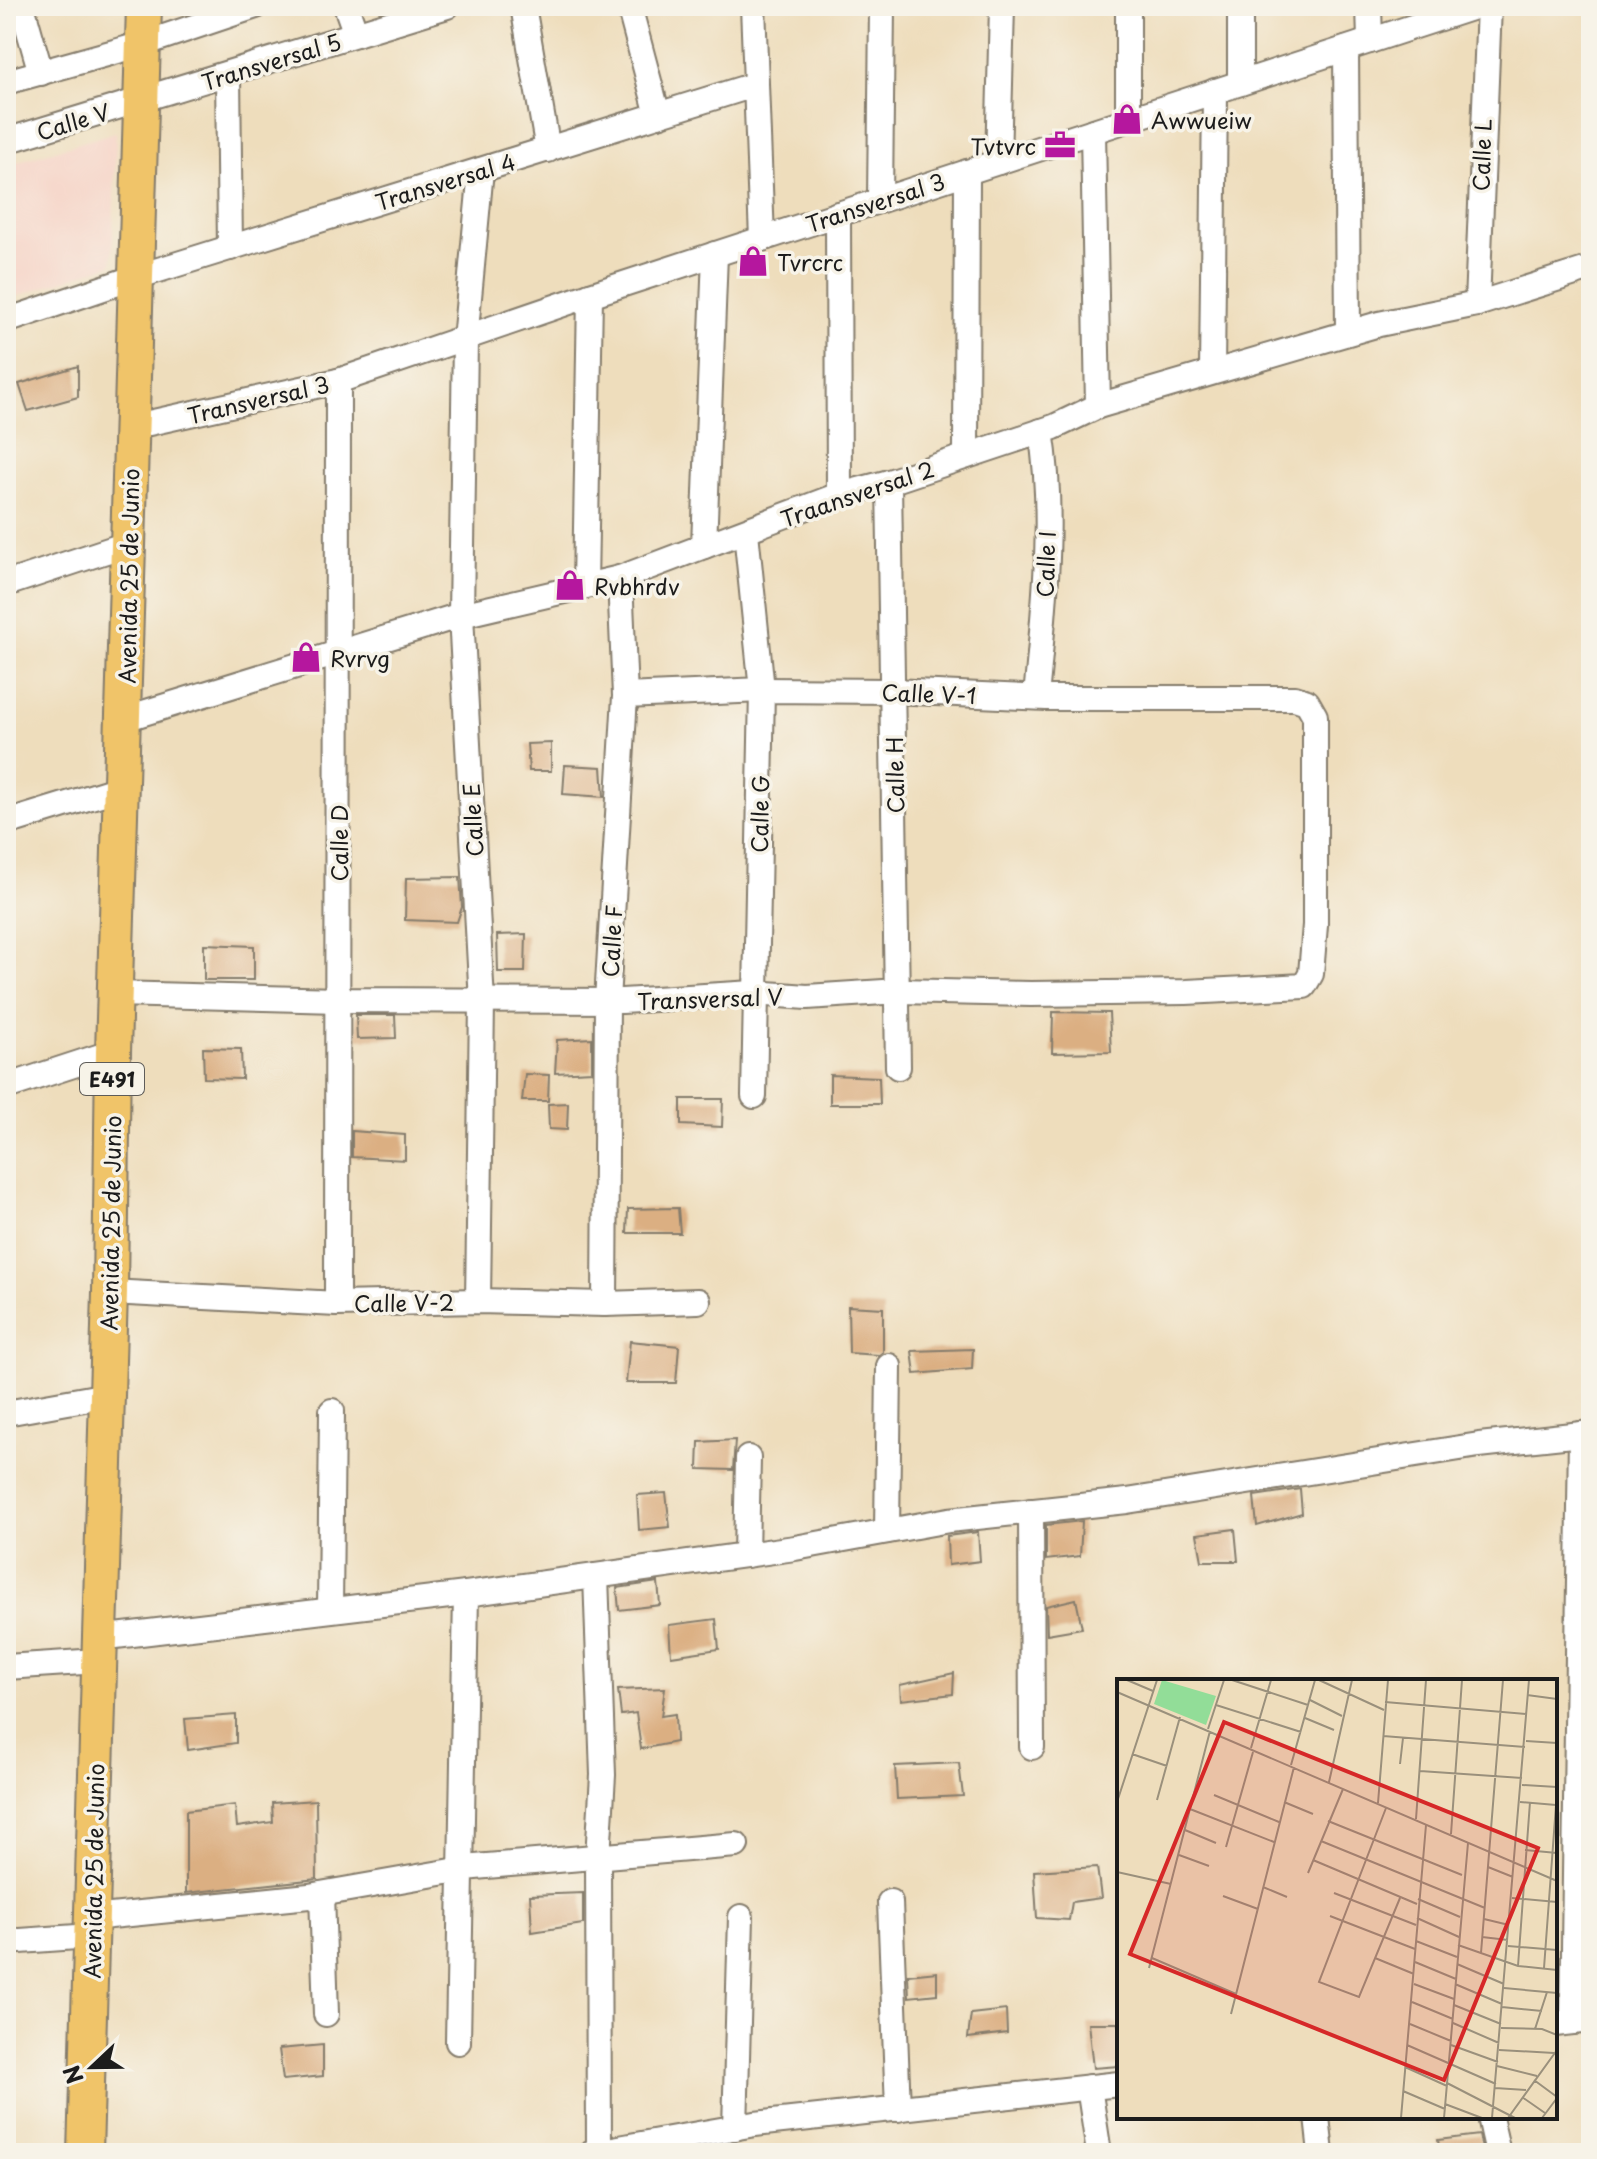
<svg xmlns="http://www.w3.org/2000/svg" width="1597" height="2159" font-family="'Playpen Sans',sans-serif">
<rect width="100%" height="100%" fill="#f7f3e8"/>
<filter id="ink" filterUnits="userSpaceOnUse"><feTurbulence type="fractalNoise" baseFrequency=".0125" numOctaves="2"/><feDisplacementMap in="SourceGraphic" scale="16" xChannelSelector="R" yChannelSelector="G"/><feConvolveMatrix kernelMatrix="1 2 1 2 8 2 1 2 1" color-interpolation-filters="sRGB"/></filter>
<filter id="wash" filterUnits="userSpaceOnUse"><feTurbulence type="fractalNoise" baseFrequency=".006" numOctaves="4" result="noise"/><feDisplacementMap in="SourceGraphic" scale="32" xChannelSelector="R" yChannelSelector="G"/><feGaussianBlur stdDeviation="1.8" result="paint"/><feColorMatrix in="noise" values="0 0 0 0 0 0 0 0 0 0 0 0 0 0 0 0 0 1.4 0 .05"/><feComposite in="paint" operator="in"/></filter>
<g filter="url(#wash)">
<rect width="100%" height="100%" fill="#eeddbc"/>
<path fill="#f6d1c5" d="M116 132 112 264 6 300V165Z"/>
<g id="blocks">
<g fill="#dbaf82">
<path d="M78 366V397L28 411 19 384Z"/>
<path d="M551 743V771H529L527 744Z"/>
<path d="M565 765 602 767 604 797 563 794Z"/>
<path d="M460 877 462 907 457 922 405 920 406 878Z"/>
<path d="M526 934 525 972H498L497 935Z"/>
<path d="M204 944 254 946V980H204Z"/>
<path d="M1053 1012 1109 1013 1111 1052 1052 1053Z"/>
<path d="M356 1015H395L396 1038 357 1039Z"/>
<path d="M592 1038V1071L555 1073 557 1040Z"/>
<path d="M203 1048 241 1049 242 1079 204 1078Z"/>
<path d="M525 1074 549 1075 548 1101H522Z"/>
<path d="M830 1075 879 1077 880 1104H830Z"/>
<path d="M681 1099H723L722 1127 681 1125Z"/>
<path d="M568 1103 567 1130 549 1129 548 1104Z"/>
<path d="M352 1131 405 1135V1160L352 1157Z"/>
<path d="M678 1208 680 1233H627L628 1209Z"/>
<path d="M848 1306 883 1308V1352L879 1355 849 1353Z"/>
<path d="M630 1341 679 1346 676 1383H626Z"/>
<path d="M973 1349 972 1369 915 1374 912 1351Z"/>
<path d="M735 1440 733 1470 698 1469 699 1442Z"/>
<path d="M1300 1489 1302 1513 1257 1526 1254 1496Z"/>
<path d="M666 1493 670 1527 639 1530 637 1495Z"/>
<path d="M1082 1521 1080 1556 1046 1560V1525Z"/>
<path d="M1235 1529 1238 1561H1202L1197 1534Z"/>
<path d="M978 1532 980 1561 948 1565 947 1536Z"/>
<path d="M658 1582 660 1605 619 1610 617 1588Z"/>
<path d="M1076 1599 1082 1628 1047 1634 1046 1606Z"/>
<path d="M716 1619 719 1649 671 1656 669 1625Z"/>
<path d="M954 1673 953 1694 901 1700 900 1685Z"/>
<path d="M665 1688 661 1716 675 1714 676 1742 641 1749 636 1713 621 1715 618 1690Z"/>
<path d="M236 1715V1743L188 1750 185 1719Z"/>
<path d="M959 1763 963 1796 897 1799 895 1766Z"/>
<path d="M316 1800 317 1879 186 1893V1811L235 1805 237 1827 273 1822 272 1803Z"/>
<path d="M1097 1867 1101 1898 1072 1902 1069 1920 1037 1918 1034 1871Z"/>
<path d="M583 1893V1924L532 1932 530 1895Z"/>
<path d="M937 1972V1994L909 1997 908 1975Z"/>
<path d="M1006 2010 1007 2033 968 2038 971 2014Z"/>
<path d="M1088 2023H1119V2066L1093 2068Z"/>
<path d="M323 2045V2076L283 2080 279 2049Z"/>
<path d="M1479 2135 1483 2153H1440L1438 2140Z"/>
</g>
</g>
</g>
<g filter="url(#ink)">
<use href="#blocks" fill-opacity="0" stroke="#857c6c" stroke-width="2"/>
<g fill="none" stroke-linecap="round" stroke-linejoin="round">
<defs>
<g id="minor">
<path d="M22 6 41 73"/>
<path d="M346 6 356 34"/>
<path d="M523 6 548 150"/>
<path d="M629 6 658 115"/>
<path d="M753 6 762 239"/>
<path d="M1369 6 1370 41"/>
<path d="M1346 49 1348 332"/>
<path d="M228 74 230 248"/>
<path d="M6 82 143 44 256 6"/>
<path d="M1240 83V6"/>
<path d="M1128 120V6"/>
<path d="M1093 131 1098 406"/>
<path d="M6 141 447 6"/>
<path d="M998 162 1002 6"/>
<path d="M880 200 882 6"/>
<path d="M838 214 839 495"/>
<path d="M1477 304 1489 6"/>
<path d="M6 321 136 277 754 85"/>
<path d="M1212 372 1215 91"/>
<path d="M131 427 338 381 590 295 1477 6"/>
<path d="M966 456 967 172"/>
<path d="M889 482 898 1067"/>
<path d="M746 532 762 690 754 1096"/>
<path d="M704 546 715 254"/>
<path d="M6 584 130 543"/>
<path d="M585 586 590 295"/>
<path d="M1036 697C1044 610 1055 518 1041 431"/>
<path d="M124 719 461 615 620 578 839 495 889 482 1054 427 1098 406 1379 324 1477 304 1591 268"/>
<path d="M6 823 123 787"/>
<path d="M116 994 338 1000 622 1001 754 993 807 997 899 991 1031 994 1186 992 1304 986 1311 974 1315 925V716L1307 702 1295 698H1046L892 691 762 690 625 696"/>
<path d="M6 1087 113 1052"/>
<path d="M110 1292 337 1304 478 1301 605 1304 698 1301"/>
<path d="M478 1301 482 1002 461 615 465 340 481 170"/>
<path d="M337 1304 338 381"/>
<path d="M605 1304 607 1001 625 696 620 578"/>
<path d="M6 1413 107 1395"/>
<path d="M1031 1511 1032 1747"/>
<path d="M887 1531 889 1366"/>
<path d="M746 1555 748 1458"/>
<path d="M596 1576 603 1775 598 1857 599 2152"/>
<path d="M330 1610 332 1411"/>
<path d="M99 1638 466 1594 795 1548 949 1520 1127 1501 1479 1445 1591 1433"/>
<path d="M6 1667 98 1661"/>
<path d="M322 1894 326 2014"/>
<path d="M890 1902 898 2109"/>
<path d="M91 1918 309 1896 475 1867 736 1845"/>
<path d="M6 1942 91 1936"/>
<path d="M1573 2022 1581 1434"/>
<path d="M1555 2024 1591 2020"/>
<path d="M458 2042 466 1594"/>
<path d="M1089 2087 1099 2153"/>
<path d="M1317 2117 1321 2153"/>
<path d="M1490 2117 1498 2153"/>
<path d="M735 2128 741 1917"/>
<path d="M590 2153 755 2124 1119 2084"/>
</g>
<path id="highway" d="M85 2153 110 1292 113 1052 144 6"/>
</defs>
<use href="#minor" stroke="#857c6c" stroke-width="28"/>
<use href="#highway" stroke="#857c6c" stroke-width="38"/>
<use href="#minor" stroke="#fff" stroke-width="24"/>
<use href="#highway" stroke="#f0c469" stroke-width="34"/>
</g>
</g>
<defs>
<symbol id="shop-bare" viewBox="-9 -9 18 18"><path d="M-5-2.5h2.3a2.7 3.5 0 0 1 5.4 0H5L5.5 6h-11ZM-1.5-2.5h3a1.5 2.3 0 0 0-3 0Z" fill="#b5179e" stroke="#f7f3e8" stroke-width="2.5" paint-order="stroke"/></symbol>
<symbol id="office-bare" viewBox="-9 -9 18 18"><path d="M-6-3h4V-5.5h4V-3h4V5H-6ZM-1-4.5V-3h2v-1.5ZM-6 0V1H6V0Z" fill="#b5179e" stroke="#f7f3e8" stroke-width="2.5" paint-order="stroke"/></symbol>
</defs>
<g fill-rule="evenodd">
<use href="#shop-bare" x="1105" y="97" width="44" height="44"/>
<use href="#office-bare" x="1038" y="123" width="44" height="44"/>
<use href="#shop-bare" x="731" y="239" width="44" height="44"/>
<use href="#shop-bare" x="548" y="563" width="44" height="44"/>
<use href="#shop-bare" x="284" y="635" width="44" height="44"/>
</g>
<g text-anchor="middle" dominant-baseline="central" stroke-width="7" stroke-linejoin="round" paint-order="stroke">
<rect fill="#f7f3e8" stroke="#5e5c59" stroke-width="2" x="80" y="1063" width="64" height="32" rx="6"/>
<g font-size="20" font-weight="bold" fill="#1c1c1c">
<text x="112" y="1079">E491</text>
</g>
<g font-size="22" fill="#1c1c1c" stroke="#f7f3e8">
<text transform="translate(271 61) rotate(-17)">Transversal 5</text>
<text transform="translate(73 121) rotate(-17)">Calle V</text>
<text transform="translate(1481 155) rotate(-88)">Calle L</text>
<text transform="translate(445 181) rotate(-17)">Transversal 4</text>
<text transform="translate(875 202) rotate(-18)">Transversal 3</text>
<text transform="translate(258 399) rotate(-13)">Transversal 3</text>
<text transform="translate(857 493) rotate(-19)">Traansversal 2</text>
<text transform="translate(1045 564) rotate(-88)">Calle I</text>
<text transform="translate(128 576) rotate(-89)">Avenida 25 de Junio</text>
<text transform="translate(929 693) rotate(2)">Calle V-1</text>
<text transform="translate(894 775) rotate(-91)">Calle H</text>
<text transform="translate(759 814) rotate(-89)">Calle G</text>
<text transform="translate(472 820) rotate(-93)">Calle E</text>
<text transform="translate(338 843) rotate(-90)">Calle D</text>
<text transform="translate(611 941) rotate(-87)">Calle F</text>
<text transform="translate(710 998) rotate(-2)">Transversal V</text>
<text transform="translate(110 1223) rotate(-89)">Avenida 25 de Junio</text>
<text transform="translate(404 1302) rotate(-1)">Calle V-2</text>
<text transform="translate(93 1871) rotate(-89)">Avenida 25 de Junio</text>
</g>
<g font-size="22" fill="#1c1c1c" stroke="#f7f3e8" text-anchor="start">
<text x="1151" y="119">Awwueiw</text>
<text x="1036" y="145" text-anchor="end">Tvtvrc</text>
<text x="777" y="261">Tvrcrc</text>
<text x="594" y="585">Rvbhrdv</text>
<text x="330" y="657">Rvrvg</text>
</g>
</g>
<g transform="translate(1117 1679)">
<rect width="440" height="440" fill="#eeddbc"/>
<path d="M45 1 99 17 89 46 37 25Z" fill="#92dd98"/>
<path fill="none" stroke="#9a907c" stroke-width="2" d="M10 1 36 12M115 1 191 26M202 1 267 31M0 13 440 202M410 16 440 20M193 21 225 37M268 23 409 35M99 26 184 53M188 39 217 51M91 50 107 1M266 57 408 68M409 62 440 64M134 69 154 1M15 75 50 87M283 85 286 59M174 86 198 1M303 92 405 99M212 103 235 1M405 106 440 108M97 116 162 143M40 121 63 38M0 123 40 1M167 123 196 135M403 123 439 126M261 124 271 1M269 129 202 303 242 318 283 219M73 130 157 163M299 140 309 1M211 142 345 196M68 151 99 164M334 155 345 1M204 162 368 229M109 168 136 73M408 171 440 174M62 176 92 187M196 181 300 225M371 188 396 198M0 193 54 205M191 194 226 110M146 208 170 218M217 214 299 246M106 217 141 230M395 219 440 223M301 220 343 238M213 237 298 270M300 239 342 258M367 240 392 246M365 258 391 261M299 262 340 278M341 266 401 287 440 291M391 267 440 271M364 274 386 1M35 279 119 315M258 279 297 295M298 283 339 300M340 285 387 305M401 287 413 123M32 289 93 52M427 289 439 126M297 305 337 320M338 305 385 325M387 309 440 314M295 323 336 340M337 326 384 345M385 328 425 332M114 335 177 88M336 344 382 364M293 345 334 362M384 349 425 350 440 356M418 350 430 313M290 366 379 405M334 366 381 383M382 371 437 374M380 387 420 397M288 388 330 407M417 401 440 418M330 404 398 439M378 409 409 411M286 412 328 430M405 418 428 434M328 425 365 439M284 439 309 146M327 439 351 164M375 439 412 1M391 439 440 371M425 439 440 419"/>
<path fill="#d62828" fill-opacity="0.15" stroke="#d62828" stroke-width="4" d="M107 43 421 169 327 401 13 275Z"/>
<rect width="440" height="440" fill="none" stroke="#1c1c1c" stroke-width="4"/>
</g>
<rect width="1597" height="2159" fill="none" stroke="#f7f3e8" stroke-width="32"/>
<g transform="translate(92 2067) rotate(248)" stroke="#f7f3e8" stroke-width="6" paint-order="stroke">
<path d="M0-6L14 30L0 20L-14 30Z" fill="#1c1c1c"/>
<text y="-12" font-size="22" font-weight="bold" text-anchor="middle" fill="#1c1c1c">N</text>
</g>
</svg>
